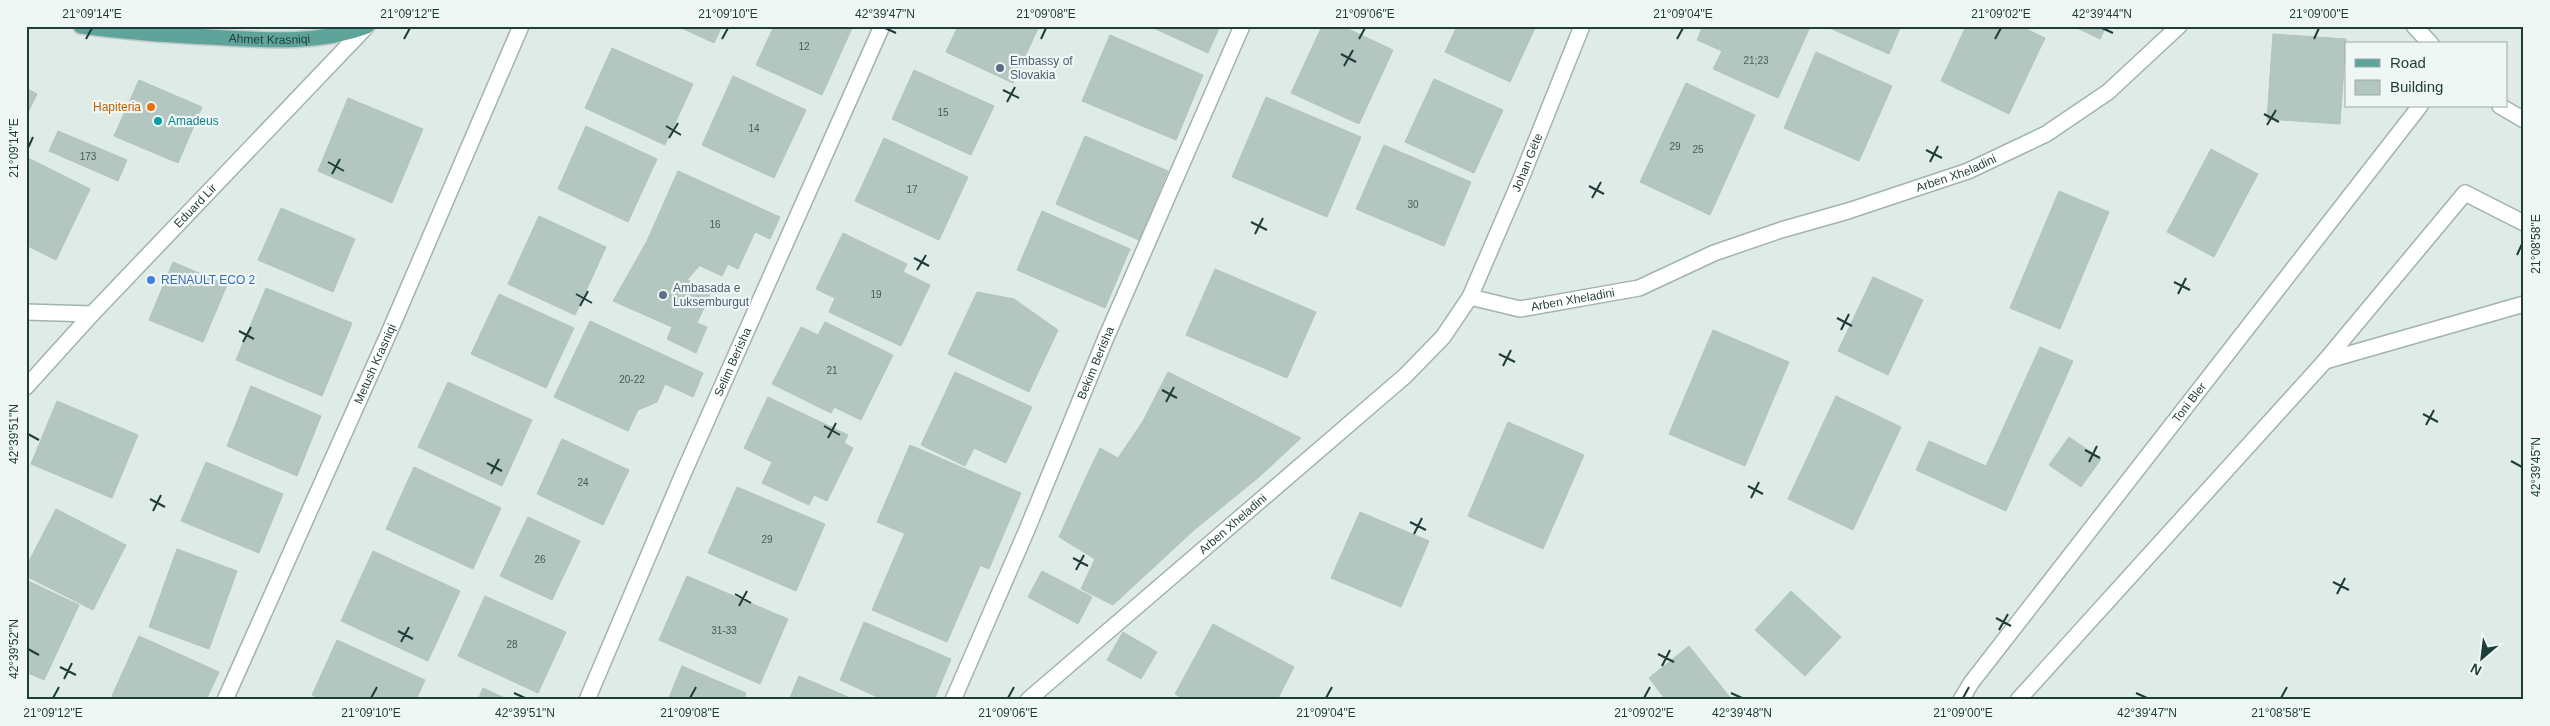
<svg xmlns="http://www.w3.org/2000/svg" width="2550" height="726" font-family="Arial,sans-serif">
<rect width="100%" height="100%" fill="#deebe7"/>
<g fill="#b3c6c0" stroke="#b0c5bf">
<path d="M677 26H722L714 43Z"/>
<path d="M774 26 852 28 822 95 756 65Z"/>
<path d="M958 26H1039L1013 83 946 52Z"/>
<path d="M1149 26H1220L1208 53Z"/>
<path d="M1322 26H1342L1393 50 1359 124 1291 93Z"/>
<path d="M1457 26H1532L1535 28 1510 82 1445 52Z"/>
<path d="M1703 26H1808L1810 27 1778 98 1713 69 1722 51 1697 40Z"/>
<path d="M1825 26H1901L1889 54Z"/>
<path d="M1966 26H2020L2045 38 2009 114 1941 81Z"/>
<path d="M2073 26H2106L2100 39Z"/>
<path d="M2273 34 2346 39 2340 124 2267 119Z"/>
<path d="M1110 35 1203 75 1176 140 1082 101Z"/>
<path d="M612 48 693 84 665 145 585 108Z"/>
<path d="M1816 52 1892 86 1859 161 1784 128Z"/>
<path d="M914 70 994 106 971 155 892 119Z"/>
<path d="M733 76 806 110 774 178 702 145Z"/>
<path d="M1434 79 1503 110 1474 173 1405 142Z"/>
<path d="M139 80 202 107 178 163 114 136Z"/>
<path d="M1686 83 1755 115 1710 215 1640 182Z"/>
<path d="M26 88 37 94 26 116Z"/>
<path d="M1266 97 1361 137 1327 217 1232 177Z"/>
<path d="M348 98 423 129 392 203 318 171Z"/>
<path d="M586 126 657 159 628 222 558 189Z"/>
<path d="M58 131 127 160 118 181 49 151Z"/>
<path d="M1085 136 1168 171 1139 240 1056 204Z"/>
<path d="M884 138 968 177 939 240 855 201Z"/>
<path d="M1384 145 1471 182 1444 246 1356 209Z"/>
<path d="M2211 149 2258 174 2214 257 2167 232Z"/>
<path d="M26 157 90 189 56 260 26 245Z"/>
<path d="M678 171 780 217 770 239 755 232 738 269 728 264 722 276 647 241Z"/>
<path d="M2059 191 2109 212 2060 329 2010 308Z"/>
<path d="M281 208 355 239 333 292 258 260Z"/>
<path d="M1042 211 1130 249 1105 308 1017 270Z"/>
<path d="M539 216 606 247 575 315 508 284Z"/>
<path d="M843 233 907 264 903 272 930 285 901 346 829 312 835 298 816 289Z"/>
<path d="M647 241 700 265 687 280 712 290 697 323 707 327 696 353 667 339 672 327 613 301Z"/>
<path d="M173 262 227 285 203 342 149 320Z"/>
<path d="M1215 269 1316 312 1287 378 1186 335Z"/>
<path d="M1873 277 1923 300 1888 375 1838 351Z"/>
<path d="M266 288 352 323 322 396 236 360Z"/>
<path d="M977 292 1014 299 1058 330 1029 392 948 354Z"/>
<path d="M499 294 574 328 546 388 471 354Z"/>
<path d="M590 321 703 373 693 397 665 384 657 402 638 410 628 431 554 397Z"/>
<path d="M825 322 893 355 861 420 834 407 831 413 772 384 801 327 818 335Z"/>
<path d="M1713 330 1789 362 1745 466 1669 434Z"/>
<path d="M2040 347 2073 361 2006 511 1916 470 1929 441 1986 466Z"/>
<path d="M955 372 1032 407 1006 463 974 448 965 466 921 445Z"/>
<path d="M1168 372 1301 438 1259 477 1143 421Z"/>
<path d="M448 382 532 420 502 486 418 447Z"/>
<path d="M251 386 321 416 297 476 227 446Z"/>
<path d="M1836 396 1901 427 1853 530 1788 499Z"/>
<path d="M768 397 848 435 844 443 853 448 827 501 814 495 809 505 762 483 772 462 744 448Z"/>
<path d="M57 401 138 435 112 498 31 464Z"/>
<path d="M1143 421 1259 477 1194 530 1087 475 1100 448 1118 458Z"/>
<path d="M1508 422 1584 455 1543 549 1468 516Z"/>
<path d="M2069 437 2101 459 2081 487 2049 465Z"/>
<path d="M562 439 629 470 603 525 537 494Z"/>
<path d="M910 445 1021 493 989 569 877 522Z"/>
<path d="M206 462 283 494 259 553 181 521Z"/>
<path d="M414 467 501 508 473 569 386 529Z"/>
<path d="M1087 475 1194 530 1113 605 1081 589 1095 559 1059 537Z"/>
<path d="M737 487 825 524 796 591 708 553Z"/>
<path d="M56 509 126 545 93 610 26 576V567Z"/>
<path d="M1360 512 1429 541 1401 607 1331 578Z"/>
<path d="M528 517 580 541 552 600 500 576Z"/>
<path d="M905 533 980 566 947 642 872 610Z"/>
<path d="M177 549 237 571 209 649 149 627Z"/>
<path d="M373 551 460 591 428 661 341 621Z"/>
<path d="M1042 571 1092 597 1078 624 1028 597Z"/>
<path d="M687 576 788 619 760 684 659 640Z"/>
<path d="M26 580 79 605 44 680 26 672Z"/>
<path d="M1791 591 1841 637 1805 676 1755 630Z"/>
<path d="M485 596 566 632 538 693 458 656Z"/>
<path d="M864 622 951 659 934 700H884L840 680Z"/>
<path d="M1213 624 1294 667 1277 700H1186L1175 694Z"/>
<path d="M1123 632 1157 652 1141 679 1107 660Z"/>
<path d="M139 636 219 672 206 700H121L112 696Z"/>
<path d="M337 640 425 680 416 700H323L312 695Z"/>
<path d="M1689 646 1732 700H1666L1649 678Z"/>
<path d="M682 666 746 693 743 700H668Z"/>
<path d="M799 676 855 700H789Z"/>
<path d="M483 688 509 700H478Z"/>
</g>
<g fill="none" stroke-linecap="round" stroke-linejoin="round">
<defs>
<g id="minor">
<path d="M2414 26 2431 44"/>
<path d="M2500 106 2524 120"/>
<path id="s1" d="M1470 297 1520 309 1639 288 1714 253 1781 230 1848 211 1968 171 2046 134 2108 92 2179 26"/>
<path d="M26 312 92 314"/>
<path d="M2325 361 2465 193 2524 223"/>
<path id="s2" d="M26 387 92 314 366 27"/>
<path id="s3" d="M225 700 388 335 521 26"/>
<path id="s4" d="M587 700 683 474 882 26"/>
<path id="s5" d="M953 700 1026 532 1105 340 1242 26"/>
<path id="s6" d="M1028 700 1405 376 1443 337 1470 297 1520 181 1582 26"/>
<path id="s7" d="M1961 700 1971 683 2420 106"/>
<path d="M2018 700 2325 361 2524 304"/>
</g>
<g id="major">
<path id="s8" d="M81 26C124 32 167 35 211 37 263 40 317 45 367 26"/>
</g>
</defs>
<use href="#minor" stroke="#a1b3af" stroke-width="18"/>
<use href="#major" stroke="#c0c8c7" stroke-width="18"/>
<use href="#minor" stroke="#fff" stroke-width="15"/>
<use href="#major" stroke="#5fa49b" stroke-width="15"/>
</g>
<path fill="none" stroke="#1e3c38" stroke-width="2" d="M885 28 896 33M2102 28 2113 33M86 39 92 28M404 39 410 28M722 39 728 28M1041 39 1046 28M1359 39 1365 28M1677 39 1683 28M1995 39 2001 28M2314 39 2319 28M1341 54 1356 62M1344 66 1353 50M1003 90 1019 98M1007 102 1015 87M2264 114 2279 122M2267 125 2276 110M666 126 681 135M669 138 678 123M28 148 33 137M1926 150 1942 158M328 162 344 171M1930 162 1938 146M332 174 340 159M1589 186 1604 194M1592 198 1601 182M1251 222 1267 230M1255 234 1263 218M2517 255 2522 244M914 258 929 266M917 270 926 255M2174 282 2190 290M576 294 592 303M2178 294 2186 278M580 306 588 291M1837 318 1852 326M1841 330 1849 314M239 331 254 339M243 342 251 327M1499 354 1515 362M1503 366 1511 350M1162 390 1177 398M1166 402 1174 387M2423 414 2438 422M2426 425 2434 410M824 426 840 435M28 434 39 440M828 438 836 423M2085 450 2100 458M2511 461 2522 467M2089 462 2097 446M487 463 502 471M491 474 499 459M1748 486 1763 494M1751 498 1759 482M150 499 165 507M153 511 161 495M1410 522 1426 530M1414 534 1422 518M1073 558 1088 566M1076 570 1084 555M2333 582 2349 590M735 594 751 603M2337 594 2345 578M739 606 747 591M1996 618 2011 626M1999 630 2008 614M398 631 413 639M401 642 409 627M28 649 39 655M1658 654 1674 662M1662 666 1670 650M60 667 76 675M64 679 72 663M514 693 525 698M1731 693 1742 698M2136 693 2147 698M53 698 59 687M371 698 377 687M690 698 696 687M1008 698 1014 687M1326 698 1332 687M1644 698 1650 687M1963 698 1969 687M2281 698 2287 687"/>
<g fill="#5c6f8a" stroke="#eff7f4" stroke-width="2">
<circle cx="1000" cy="68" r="5"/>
<circle cx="663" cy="295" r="5"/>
</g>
<circle fill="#e8710a" stroke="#eff7f4" stroke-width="2" cx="151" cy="107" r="5"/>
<circle fill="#0f9aa8" stroke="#eff7f4" stroke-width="2" cx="158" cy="121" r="5"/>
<circle fill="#3f7fe0" stroke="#eff7f4" stroke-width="2" cx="151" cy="280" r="5"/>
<g text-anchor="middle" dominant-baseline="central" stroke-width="4.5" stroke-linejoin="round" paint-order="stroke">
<g font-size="10" fill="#435e5a">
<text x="804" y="46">12</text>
<text x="1756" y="60">21;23</text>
<text x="943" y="112">15</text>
<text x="754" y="128">14</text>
<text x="1675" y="146">29</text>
<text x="1698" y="149">25</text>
<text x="88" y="156">173</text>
<text x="912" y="189">17</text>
<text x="1413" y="204">30</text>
<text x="715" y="224">16</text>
<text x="876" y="294">19</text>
<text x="832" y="370">21</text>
<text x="632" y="379">20-22</text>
<text x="583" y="482">24</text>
<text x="767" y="539">29</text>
<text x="540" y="559">26</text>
<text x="724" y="630">31-33</text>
<text x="512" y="644">28</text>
</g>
<g font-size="12" fill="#1e3c38" stroke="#eff7f4">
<text stroke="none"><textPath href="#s8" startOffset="189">Ahmet Krasniqi</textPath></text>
<text stroke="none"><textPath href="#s6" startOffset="746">Johan Gëte</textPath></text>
<text stroke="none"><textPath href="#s1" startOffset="510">Arben Xheladini</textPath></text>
<text stroke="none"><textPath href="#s2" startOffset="248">Eduard Lir</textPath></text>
<text stroke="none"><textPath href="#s1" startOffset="105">Arben Xheladini</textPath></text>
<text stroke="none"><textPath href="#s4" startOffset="368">Selim Berisha</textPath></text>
<text stroke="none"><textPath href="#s5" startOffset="366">Bekim Berisha</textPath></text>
<text stroke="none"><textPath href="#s3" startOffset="368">Metush Krasniqi</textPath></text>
<text stroke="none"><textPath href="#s7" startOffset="375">Toni Bler</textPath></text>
<text stroke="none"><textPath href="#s6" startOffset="270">Arben Xheladini</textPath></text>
</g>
<g font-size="12" fill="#4e5e75" stroke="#eff7f4" text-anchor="start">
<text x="1010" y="61">Embassy of<tspan x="1010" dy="14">Slovakia</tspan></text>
<text x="673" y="288">Ambasada e<tspan x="673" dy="14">Luksemburgut</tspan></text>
</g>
<g font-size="12" fill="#c56008" stroke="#eff7f4" text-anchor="end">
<text x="141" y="107">Hapiteria</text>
</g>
<g font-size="12" fill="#0d838f" stroke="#eff7f4" text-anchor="start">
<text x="168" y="121">Amadeus</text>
</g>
<g font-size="12" fill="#366cbe" stroke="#eff7f4" text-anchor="start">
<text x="161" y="280">RENAULT ECO 2</text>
</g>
</g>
<rect width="2550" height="726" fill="none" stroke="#eff7f4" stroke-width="55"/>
<rect x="2345" y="42" width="162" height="65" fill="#eff7f4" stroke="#9baca9"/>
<rect x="2355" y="59" width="25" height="8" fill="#5fa49b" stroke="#9baca9"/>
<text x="2390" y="68" font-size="15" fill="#1e3c38">Road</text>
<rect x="2355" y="80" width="25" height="15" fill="#b3c6c0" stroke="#9baca9"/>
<text x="2390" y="92" font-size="15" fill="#1e3c38">Building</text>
<g transform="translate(2482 658) rotate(208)" stroke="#eff7f4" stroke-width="4" paint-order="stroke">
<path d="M0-4L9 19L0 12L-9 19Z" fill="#1e3c38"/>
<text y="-8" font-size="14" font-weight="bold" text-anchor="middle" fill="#1e3c38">N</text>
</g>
<rect x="28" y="28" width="2494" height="670" fill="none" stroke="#1e3c38" stroke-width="2"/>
<g font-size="12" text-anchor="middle" fill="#1e3c38">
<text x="92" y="18">21°09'14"E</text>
<text x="410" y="18">21°09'12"E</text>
<text x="728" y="18">21°09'10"E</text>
<text x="885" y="18">42°39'47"N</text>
<text x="1046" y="18">21°09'08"E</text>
<text x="1365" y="18">21°09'06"E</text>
<text x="1683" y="18">21°09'04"E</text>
<text x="2001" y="18">21°09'02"E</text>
<text x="2102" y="18">42°39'44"N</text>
<text x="2319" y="18">21°09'00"E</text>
<text transform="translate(14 148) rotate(-90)" y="4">21°09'14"E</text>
<text transform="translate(2536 244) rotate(-90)" y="4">21°08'58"E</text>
<text transform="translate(14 434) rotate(-90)" y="4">42°39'51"N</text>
<text transform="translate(2536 467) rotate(-90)" y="4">42°39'45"N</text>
<text transform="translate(14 649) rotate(-90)" y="4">42°39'52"N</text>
<text x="53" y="717">21°09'12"E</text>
<text x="371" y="717">21°09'10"E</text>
<text x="525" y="717">42°39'51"N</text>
<text x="690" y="717">21°09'08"E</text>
<text x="1008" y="717">21°09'06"E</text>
<text x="1326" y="717">21°09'04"E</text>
<text x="1644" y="717">21°09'02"E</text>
<text x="1742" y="717">42°39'48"N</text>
<text x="1963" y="717">21°09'00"E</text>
<text x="2147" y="717">42°39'47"N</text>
<text x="2281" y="717">21°08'58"E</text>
</g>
</svg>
